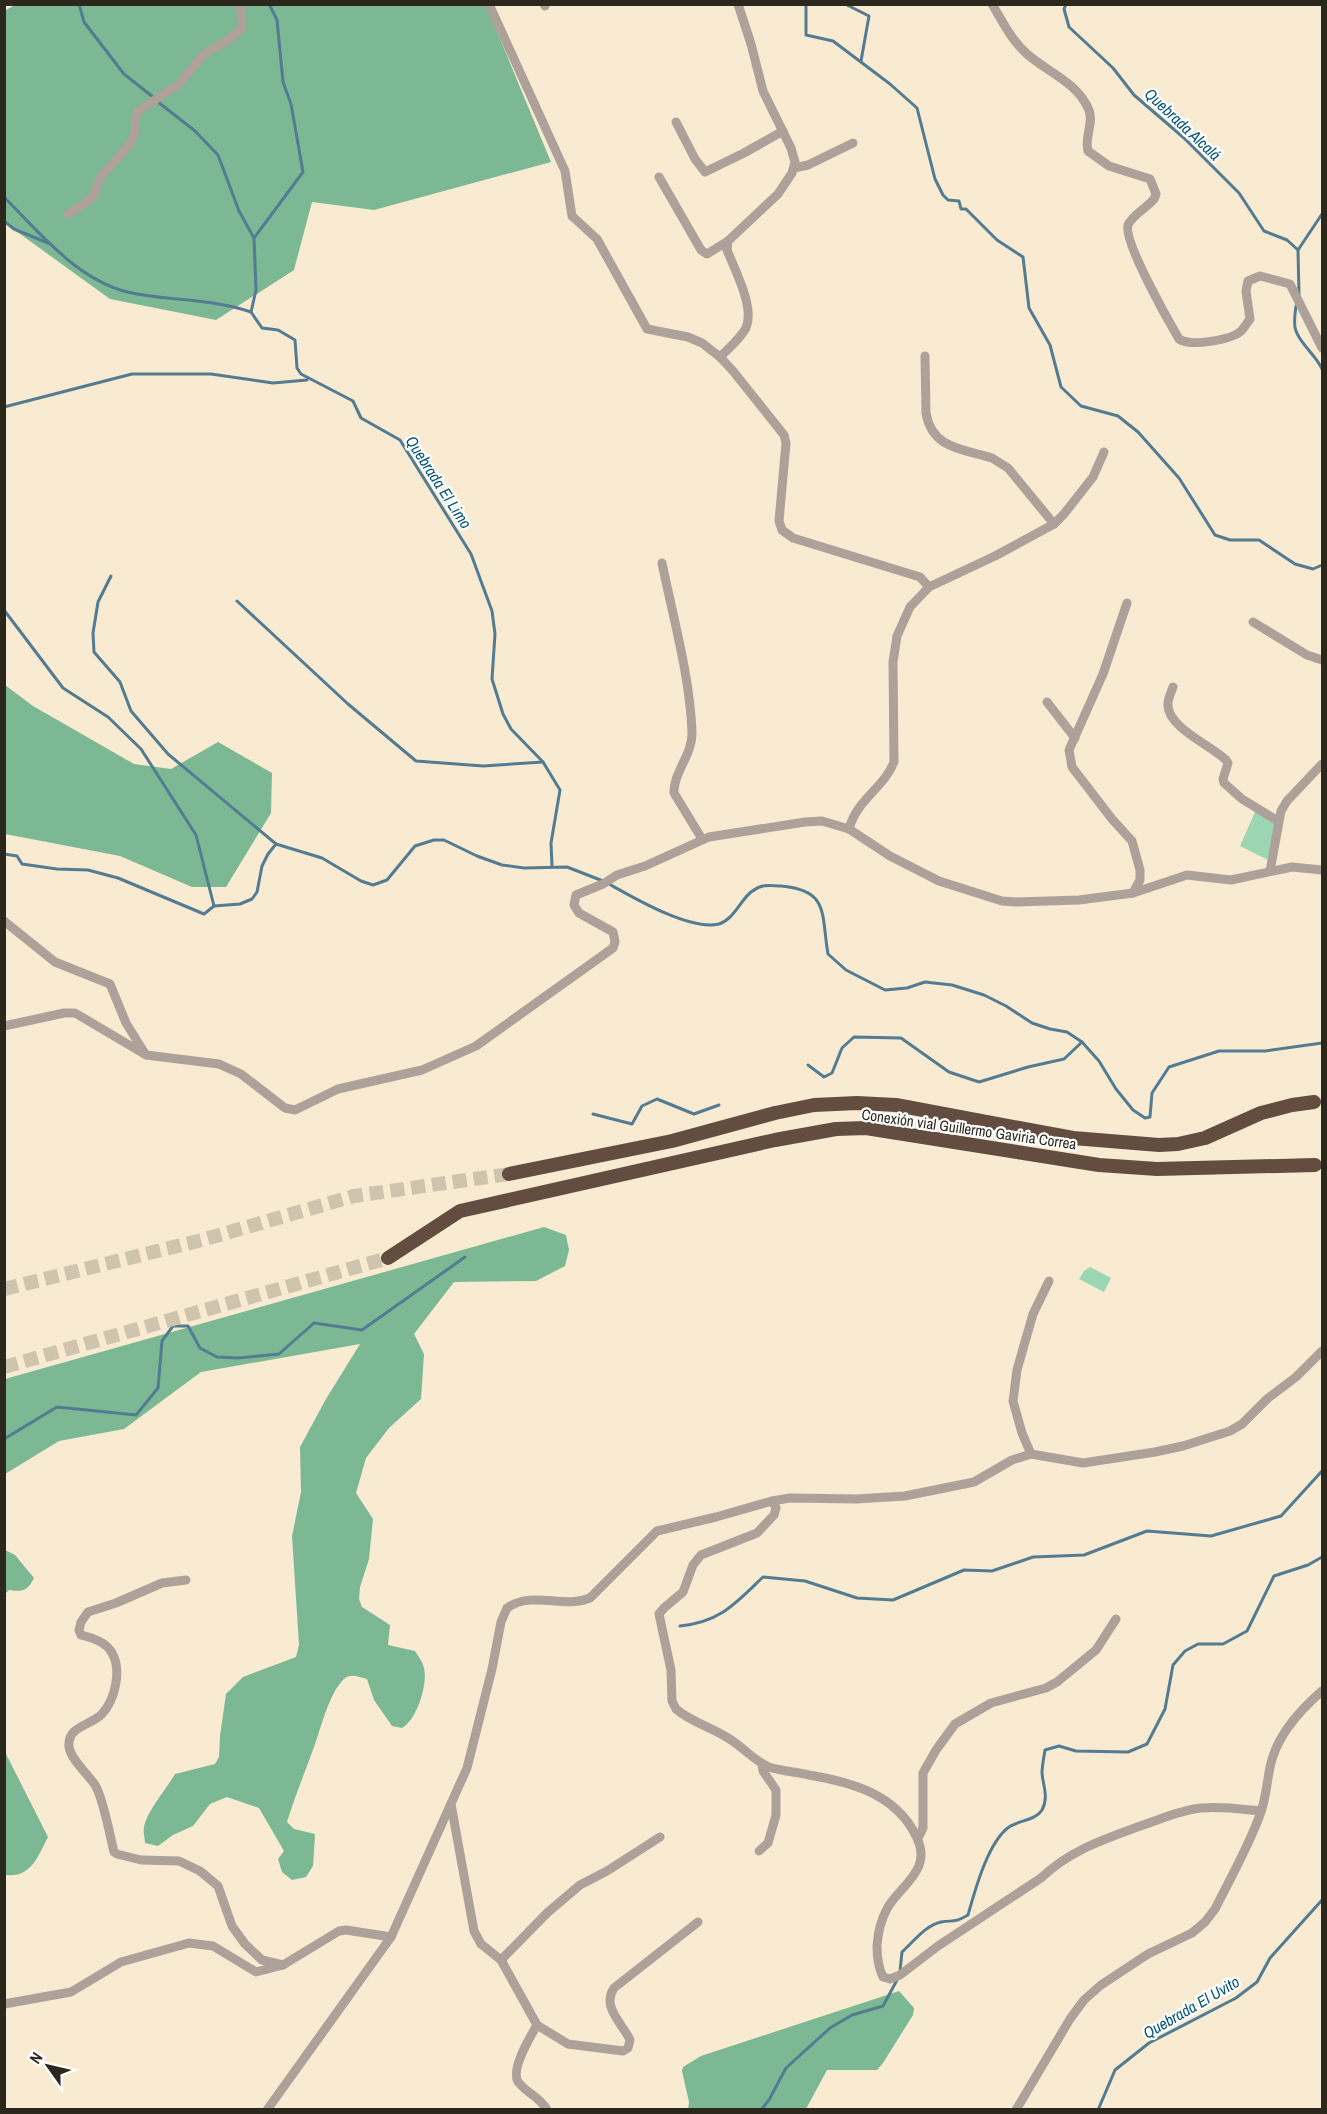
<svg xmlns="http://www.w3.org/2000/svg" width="1327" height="2114" font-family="'Archivo Narrow',sans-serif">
<rect width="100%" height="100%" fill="#f8ebd1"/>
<g fill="#9cd6b3">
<path d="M1255 812 1275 822 1268 860 1240 846Z"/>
<path d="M1090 1267 1111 1278 1104 1292 1079 1279 1084 1271Z"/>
</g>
<g fill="#7cb894">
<path d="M17 4 486 5 551 162 374 210 312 202 294 270 216 320 110 299 5 223 4 11Z"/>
<path d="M5 685 33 706 134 764 171 769 218 742 272 773 271 813 226 887H192L120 856 5 834Z"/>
<path d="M544 1227 566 1235 569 1250 565 1266 536 1281 454 1282 414 1334 424 1354 421 1399 389 1428 366 1458 356 1493 373 1519 369 1559 360 1587 359 1599 362 1607 390 1625 388 1645 415 1651C418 1656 423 1662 424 1668 428 1684 417 1720 402 1728L392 1726 374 1700 367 1679C359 1677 350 1673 344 1679 329 1693 321 1728 314 1747 305 1772 295 1796 287 1822L294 1829 315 1834 313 1866 306 1877 292 1880 282 1872 278 1859 284 1851 259 1808 227 1797 210 1804 193 1826 173 1835 158 1846 145 1843C145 1839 143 1833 144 1828 145 1814 167 1788 175 1774L215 1764 219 1757 220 1736 226 1694 243 1677 296 1657 299 1645 292 1536 301 1492 300 1447 326 1399 360 1344 201 1372 124 1429 59 1441 5 1474V1379Z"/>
<path d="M5 1550 15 1555 34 1578C28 1591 22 1592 9 1590L5 1594Z"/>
<path d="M5 1752 48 1837C37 1858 31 1878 5 1875Z"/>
<path d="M899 1991 914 2008 913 2015 883 2063 877 2070H827L806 2109H688L689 2102 682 2071 683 2067 701 2056Z"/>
</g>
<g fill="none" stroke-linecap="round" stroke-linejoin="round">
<g stroke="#537c92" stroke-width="3">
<path d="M79 4 84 22 124 74 153 97"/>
<path d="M269 4 277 20 283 82 291 104 303 172 254 238 256 290 251 312 262 328 278 330 295 340 297 368 301 374 353 401 361 418 400 440 471 554 492 611 495 634 492 679 503 714 511 729 543 762 560 790 551 843 552 866"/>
<path d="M806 4V35L833 41 890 84 917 108 935 179 943 195 948 200 959 201 961 209H966L997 240 1023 257 1029 308 1050 345 1061 387 1081 406 1118 416 1138 432 1179 478 1215 535 1230 540H1259L1295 564 1313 569 1322 565"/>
<path d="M845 4 869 16 861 61"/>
<path d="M1066 4 1064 9 1069 27 1113 68 1134 95 1184 138 1239 193 1264 231 1287 240 1298 250"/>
<path d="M158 102 195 131 218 155 239 211 254 238"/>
<path d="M4 197C42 235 81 285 137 294 176 301 214 299 251 312"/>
<path d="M4 221 14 229 48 243"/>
<path d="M1299 295 1298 250 1322 214"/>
<path d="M1296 306C1295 314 1293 324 1296 331 1301 345 1316 355 1322 369"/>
<path d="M4 407 132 374H211L273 383 307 380"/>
<path d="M111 576 98 602 93 633 94 652 120 682 131 711 168 754 276 844"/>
<path d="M237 601 348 704 416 761 483 766 543 762"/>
<path d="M4 610 63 688 108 717 141 749 196 835 214 906"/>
<path d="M4 854 17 856 22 864 57 869 88 870 118 878 204 914 214 906 240 904 252 899 257 892 262 866 268 854 276 844 322 858 361 881 373 885 387 880 415 846 434 840H444L477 856 502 865 524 868 567 867 603 881"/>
<path d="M609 884C634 898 690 931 719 924 734 919 740 901 751 892 761 884 769 885 781 886 830 890 821 915 828 954L846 970 885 990 907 988 925 982 952 985 984 995 1006 1006 1032 1023 1050 1029 1067 1032 1082 1042 1099 1061 1116 1089 1133 1110 1145 1118 1150 1117 1152 1093 1169 1067 1219 1051H1265L1322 1043"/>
<path d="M808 1065 824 1077 832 1073 842 1048 854 1037 901 1038 949 1072 979 1082 1028 1067 1064 1059 1082 1042"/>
<path d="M593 1114 632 1124 642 1106 657 1099 694 1114 719 1105"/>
<path d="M4 1439 57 1407 136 1415 158 1388 162 1341 173 1326H188L200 1348 217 1357 238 1358 279 1354 314 1323 362 1330 465 1257"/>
<path d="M680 1626C720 1622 735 1604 763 1577L805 1581 857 1598 893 1600 964 1570 992 1571 1033 1557 1084 1555 1147 1531 1211 1536 1281 1516 1322 1471"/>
<path d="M900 1971 902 1952C913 1942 926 1925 941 1922 954 1920 954 1923 968 1915 975 1890 988 1842 1009 1827 1019 1820 1035 1821 1042 1810 1049 1797 1043 1786 1042 1773 1042 1766 1044 1757 1045 1750L1059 1746 1076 1751 1128 1752 1147 1744 1165 1709 1173 1665 1185 1651 1198 1644H1223L1247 1631 1274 1576 1308 1565 1322 1557"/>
<path d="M761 2110 769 2100 786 2068 830 2028 852 2015 883 2006 897 1980"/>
<path d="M1098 2110 1115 2070 1149 2043 1236 1998 1257 1982 1270 1958 1322 1900"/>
</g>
<g stroke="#cfc4ad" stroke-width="14" stroke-dasharray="14 7" stroke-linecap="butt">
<path d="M4 1289 202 1240 354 1196 509 1174"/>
<path d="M4 1367 388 1258"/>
</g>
<g stroke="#ada19a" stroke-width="9">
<path d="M489 4 565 171 572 216 597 239 647 329 688 337 702 343 720 357 733 371 784 435 786 443 779 521 782 530 793 538 920 577 929 587 910 607 897 636 893 662 894 762C884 788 857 799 849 829"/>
<path d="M544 4 545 6"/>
<path d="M992 4C1002 21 1012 41 1027 54 1049 73 1077 82 1089 110 1094 123 1084 138 1088 151L1109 166 1150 179 1156 194 1154 199C1148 207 1132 215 1128 225 1123 241 1169 322 1179 339 1190 347 1231 340 1241 331 1244 328 1247 323 1250 319L1246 291 1248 281 1260 276 1290 284 1322 348"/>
<path d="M676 122 695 159 705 172 744 153 783 131"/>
<path d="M794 168 808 165 853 143"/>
<path d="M659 177 701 250 707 254 728 241"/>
<path d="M68 214 81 206 93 197 100 178 130 144 135 132V120L138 111 178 85 204 54 228 40 242 28 240 4"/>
<path d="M925 356 926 413C932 449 963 449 992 458L1008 468 1054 524"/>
<path d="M720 357C729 348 740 339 746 328 755 308 735 270 727 250L728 241 778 194 792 173 795 162 791 148 763 91 751 44 738 4"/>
<path d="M662 563C673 617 690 677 692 732 693 754 673 773 674 793L702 839"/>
<path d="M929 587 995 556 1054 524 1064 514 1093 477 1104 452"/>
<path d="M1127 603 1103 674 1069 750 1072 767 1112 819 1132 841 1140 870V880L1133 893"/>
<path d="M1253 622 1307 655 1322 660"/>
<path d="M1173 687C1171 693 1167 700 1168 706 1169 728 1212 746 1226 760L1228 763 1223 779 1224 783 1242 799 1278 821"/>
<path d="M1047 702 1075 738"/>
<path d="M1270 871 1281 811 1287 801 1322 764"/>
<path d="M4 921 55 962 110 984 126 1023 144 1052"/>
<path d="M4 1026 64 1013H75L146 1055 219 1064 241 1074 285 1108 295 1110 338 1089 422 1070 476 1046 613 948 615 942 613 932 579 913 574 905 576 895 603 884 617 875 645 866 709 837 805 822 822 821 849 829 890 856 939 881 1002 901 1016 902 1079 900 1133 893 1187 875 1231 880 1292 867 1322 870"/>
<path d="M1031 1454 1022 1433 1013 1401 1017 1370 1033 1314 1049 1281"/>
<path d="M186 1580 162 1583 116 1603 88 1612 81 1622 79 1630 81 1635C93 1638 106 1642 112 1653 122 1670 115 1700 102 1714 90 1726 67 1726 69 1747 71 1760 88 1774 95 1785 103 1797 110 1836 114 1852L117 1854 141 1860 179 1861 200 1871 218 1886 232 1926 245 1944 262 1960 283 1965"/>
<path d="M451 1804 474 1931 481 1944 501 1960 537 2025 568 2044 623 2051 628 2048 630 2040C623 2024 601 2007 614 1988L698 1922"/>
<path d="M1261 1811C1241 1809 1221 1806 1201 1808 1181 1810 1161 1819 1143 1825 1105 1839 1070 1850 1041 1878L938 1946 900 1975 890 1979 883 1977C878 1967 877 1957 877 1946 878 1931 881 1919 888 1907 903 1883 933 1869 916 1836 896 1794 851 1782 809 1775 796 1772 781 1771 769 1767 754 1761 742 1746 728 1738 711 1727 691 1722 676 1709L672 1701 671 1670 659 1614 664 1608 683 1592 693 1565 701 1555 757 1533 774 1515 776 1508 772 1501 790 1498 856 1499 905 1496 974 1482 1012 1460 1031 1454 1083 1463 1155 1452 1183 1446 1230 1431 1242 1424 1267 1399 1296 1377 1322 1351"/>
<path d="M918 1838 923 1828V1773L936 1750 955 1724 991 1703 1046 1688 1057 1682 1096 1650 1116 1619"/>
<path d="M759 1851 768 1843 776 1815V1790L763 1771 762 1764"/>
<path d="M501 1960 547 1913 580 1885 607 1871 660 1837"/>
<path d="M4 2004 71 1992 121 1962 189 1943 213 1946 256 1972 283 1965 339 1931 346 1930 391 1937"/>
<path d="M537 2025C530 2037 509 2072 519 2083 528 2094 540 2097 547 2110"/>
<path d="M267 2110 391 1937 467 1768 492 1669 501 1622 507 1608C533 1590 563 1609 590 1598L657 1531 716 1517 772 1501"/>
<path d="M1016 2110 1070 2019 1084 2000 1101 1985 1148 1954 1192 1933 1205 1922 1215 1909C1231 1877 1249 1846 1261 1812 1266 1797 1267 1782 1270 1767 1276 1737 1300 1710 1322 1691"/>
</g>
<g stroke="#634d40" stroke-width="14">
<path d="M509 1174 672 1141 775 1113 814 1105 857 1103 896 1105 1073 1138 1159 1145 1178 1144 1205 1138 1261 1113 1292 1105 1314 1102"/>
<path d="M388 1258 460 1211 775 1140 836 1129 866 1128 1099 1165 1157 1169 1315 1165"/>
</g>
</g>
<g text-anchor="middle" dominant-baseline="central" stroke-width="4.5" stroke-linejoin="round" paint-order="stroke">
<g font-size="15" fill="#2c271d" stroke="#fff">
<text transform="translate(969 1129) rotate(8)">Conexión vial Guillermo Gaviria Correa</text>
</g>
<g font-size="16" font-style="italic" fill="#055679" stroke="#fff">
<text transform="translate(1183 124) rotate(43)">Quebrada Alcalá</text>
<text transform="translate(439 482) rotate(57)">Quebrada El Limo</text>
<text transform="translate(1191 2007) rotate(-30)">Quebrada El Uvito</text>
</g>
</g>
<rect width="1327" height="2114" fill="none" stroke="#2c271d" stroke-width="12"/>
<g transform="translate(48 2066) rotate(304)" stroke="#ffffff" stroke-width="4.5" paint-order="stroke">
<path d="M0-4.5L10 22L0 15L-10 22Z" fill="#2c271d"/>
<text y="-9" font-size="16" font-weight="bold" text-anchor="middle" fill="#2c271d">N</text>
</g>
</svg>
